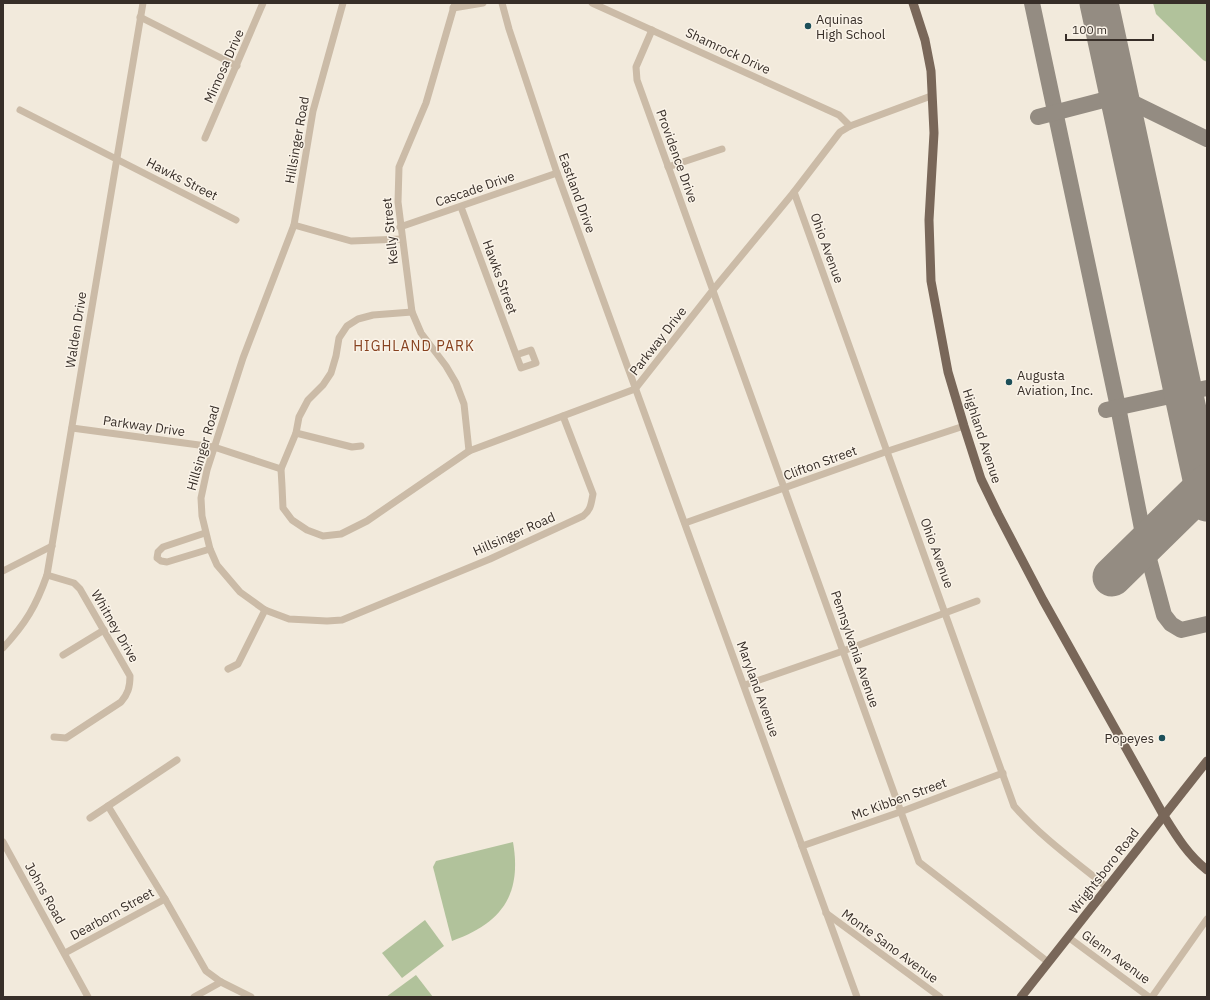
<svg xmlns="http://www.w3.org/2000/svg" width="1210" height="1000" font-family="'IBM Plex Sans',sans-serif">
<rect width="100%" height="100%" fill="#f2eadc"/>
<g fill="#b1c29b">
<path d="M1153 3H1207V62L1203 60 1156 14Z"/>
<path d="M513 842C522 895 502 923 452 941L433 867 436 861Z"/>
<path d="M425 920 444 946 402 978 382 953Z"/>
<path d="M416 975 433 997H386Z"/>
</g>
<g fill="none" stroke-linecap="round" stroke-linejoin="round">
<g stroke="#948c82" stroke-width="16">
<path d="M1032 3 1118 407 1145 544 1164 615 1171 624 1181 630 1207 624"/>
<path d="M1038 117 1119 96 1207 139"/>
<path d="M1106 410 1207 388"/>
</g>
<g stroke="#948c82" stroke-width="39">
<path d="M1099 3 1207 502"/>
<path d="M1112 577 1207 484"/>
</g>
<g stroke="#cbbba7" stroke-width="7">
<path d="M343 3 313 111 294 225 243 358 207 470 201 498 202 516 210 549 217 565 240 592 265 610 289 619 327 621 342 620 490 559 583 516C591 510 591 504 593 494L563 416"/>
<path d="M455 3 426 103 399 167 398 202 412 312 421 333 446 366 456 383 464 404 469 451"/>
<path d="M502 3 509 29 557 173 857 997"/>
<path d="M592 3 839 115 850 126"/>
<path d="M453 8 483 3"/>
<path d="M140 17 237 66"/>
<path d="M652 30 636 67 637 80 919 862 1048 962"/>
<path d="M20 110 236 220"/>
<path d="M205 138 263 3"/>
<path d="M668 167 722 149"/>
<path d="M794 192 1014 806C1041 837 1076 862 1108 888"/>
<path d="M461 207 521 368 536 363 531 350 516 355"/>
<path d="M294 225 351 241 402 239"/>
<path d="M400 227 557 173"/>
<path d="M412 312 373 315 358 319 347 326 339 338 336 356 331 373 323 385 308 400 299 417 296 433 281 469 282 486 283 508 292 520 307 530 323 536 341 534 367 521 469 451 635 389 713 290 794 192 840 132 850 126 931 96"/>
<path d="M72 428 214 447 281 469"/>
<path d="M296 433 352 447 361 446"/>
<path d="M685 523 888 451 964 426"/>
<path d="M205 533 163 547 158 552 157 558 161 561 167 562 210 549"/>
<path d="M3 571 52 546"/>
<path d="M47 575 74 583 80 589 130 676C130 687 128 694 121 702L66 738 54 737"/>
<path d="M3 648C26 623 36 606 47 575L143 3"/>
<path d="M63 655 104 630"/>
<path d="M228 669 238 664 265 610"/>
<path d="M745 685 843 651 977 601"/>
<path d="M108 806 165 899"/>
<path d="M90 818 177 760"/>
<path d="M3 842 88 997"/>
<path d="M802 846 900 812 1003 773"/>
<path d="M826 913 940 997"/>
<path d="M1068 937 1149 997"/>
<path d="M65 953 165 899 206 971 221 982 251 997"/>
<path d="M194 997 221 982"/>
<path d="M1152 997 1207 919"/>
</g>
<g stroke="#796759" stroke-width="9">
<path d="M913 3 925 40 931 71 934 133 929 220 931 281 948 372 964 426 981 479 998 514 1043 600 1164 816C1177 837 1188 855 1207 870"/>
<path d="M1021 997 1207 761"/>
</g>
</g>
<g fill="#1d4f59" stroke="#faf3e8" stroke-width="1.5">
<circle cx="808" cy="26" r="4"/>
<circle cx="1009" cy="382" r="4"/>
<circle cx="1162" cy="738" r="4"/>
</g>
<g text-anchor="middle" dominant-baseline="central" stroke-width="3" stroke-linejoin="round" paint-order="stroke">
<g font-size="13" fill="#372e28" stroke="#faf3e8" text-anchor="start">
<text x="816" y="19">Aquinas<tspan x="816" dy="15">High School</tspan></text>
<text x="1017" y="375">Augusta<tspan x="1017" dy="15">Aviation, Inc.</tspan></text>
<text x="1154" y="738" text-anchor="end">Popeyes</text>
</g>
<g font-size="13" fill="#372e28" stroke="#faf3e8">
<text transform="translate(728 51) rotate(25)">Shamrock Drive</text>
<text transform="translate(224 66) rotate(-66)">Mimosa Drive</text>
<text transform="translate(297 140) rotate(-80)">Hillsinger Road</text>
<text transform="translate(677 156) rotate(70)">Providence Drive</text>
<text transform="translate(182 179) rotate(27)">Hawks Street</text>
<text transform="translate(475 189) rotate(-19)">Cascade Drive</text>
<text transform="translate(577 193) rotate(70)">Eastland Drive</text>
<text transform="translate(390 231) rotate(-96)">Kelly Street</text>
<text transform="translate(827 248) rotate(70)">Ohio Avenue</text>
<text transform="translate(500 277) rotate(70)">Hawks Street</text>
<text transform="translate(76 330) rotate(-81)">Walden Drive</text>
<text transform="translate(658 341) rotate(-52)">Parkway Drive</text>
<text transform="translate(144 426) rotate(8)">Parkway Drive</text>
<text transform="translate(982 436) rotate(72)">Highland Avenue</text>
<text transform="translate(203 448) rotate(-74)">Hillsinger Road</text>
<text transform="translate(820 463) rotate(-20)">Clifton Street</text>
<text transform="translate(514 534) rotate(-24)">Hillsinger Road</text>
<text transform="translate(937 553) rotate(70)">Ohio Avenue</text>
<text transform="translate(115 626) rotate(60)">Whitney Drive</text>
<text transform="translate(855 649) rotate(71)">Pennsylvania Avenue</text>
<text transform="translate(758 689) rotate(70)">Maryland Avenue</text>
<text transform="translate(899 799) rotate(-20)">Mc Kibben Street</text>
<text transform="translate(1104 871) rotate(-52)">Wrightsboro Road</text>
<text transform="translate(45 893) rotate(61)">Johns Road</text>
<text transform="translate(112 914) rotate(-29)">Dearborn Street</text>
<text transform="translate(890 946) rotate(36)">Monte Sano Avenue</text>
<text transform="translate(1116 957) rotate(36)">Glenn Avenue</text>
</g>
<g font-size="14" letter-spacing="1" fill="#874220" stroke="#faf3e8">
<text x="414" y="346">HIGHLAND PARK</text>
</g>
</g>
<rect width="1210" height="1000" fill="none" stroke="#372e28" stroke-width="8"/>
<path d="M1066 34v6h87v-6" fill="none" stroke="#372e28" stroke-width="2"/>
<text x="1072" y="34" font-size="12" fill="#372e28" stroke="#faf3e8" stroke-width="3" paint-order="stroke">100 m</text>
</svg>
